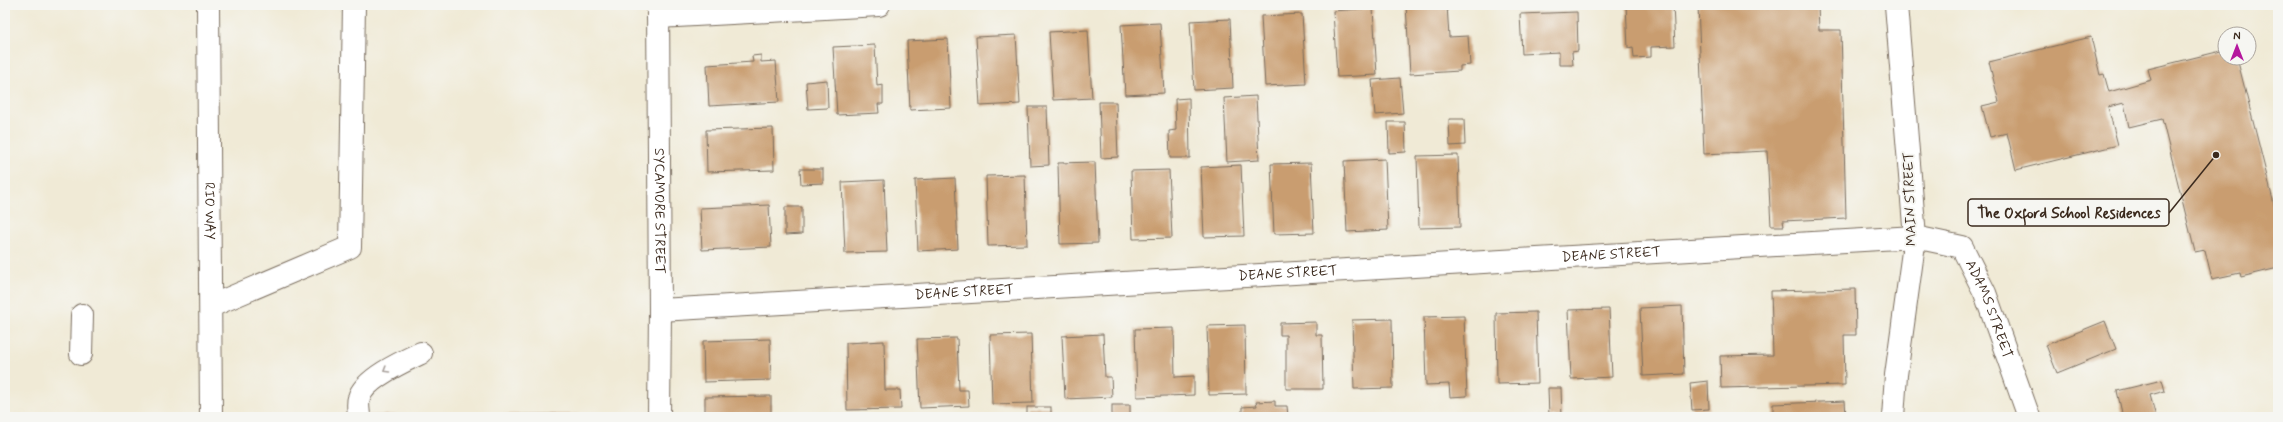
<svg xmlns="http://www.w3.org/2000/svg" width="2283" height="422" font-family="Mynerve,sans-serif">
<rect width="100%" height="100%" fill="#f6f6f2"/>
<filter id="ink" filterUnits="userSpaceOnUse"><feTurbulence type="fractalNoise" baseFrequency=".025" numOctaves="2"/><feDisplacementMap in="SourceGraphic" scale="8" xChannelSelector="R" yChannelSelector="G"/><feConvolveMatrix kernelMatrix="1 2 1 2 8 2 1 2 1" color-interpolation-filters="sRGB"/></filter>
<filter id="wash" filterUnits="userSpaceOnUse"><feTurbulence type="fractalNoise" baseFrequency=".012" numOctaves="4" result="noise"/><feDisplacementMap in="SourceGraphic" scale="16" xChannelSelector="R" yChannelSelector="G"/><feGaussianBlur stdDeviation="0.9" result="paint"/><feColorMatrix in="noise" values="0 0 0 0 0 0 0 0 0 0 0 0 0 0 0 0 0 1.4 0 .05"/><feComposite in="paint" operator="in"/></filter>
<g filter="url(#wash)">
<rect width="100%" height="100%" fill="#f0ead6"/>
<g id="blocks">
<g fill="#c99d70">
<path d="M1406 5H1447L1449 37 1468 36 1470 65 1460 66V71L1410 74Z"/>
<path d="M1626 5H1673L1675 46 1651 47V57L1634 58 1633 47 1628 48Z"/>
<path d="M1698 5H1818L1819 30H1841L1846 218 1783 221 1784 226H1771L1767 151 1704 154Z"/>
<path d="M1373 8 1377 75 1337 77 1333 11Z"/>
<path d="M1577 12 1578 51 1572 52 1573 65H1559V52L1522 54 1520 14Z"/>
<path d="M1302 14 1306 84 1265 86 1261 16Z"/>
<path d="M1230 19 1233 88 1194 90 1190 21Z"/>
<path d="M1160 23 1164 93 1125 95 1121 25Z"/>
<path d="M1088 30 1092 98 1053 100 1049 32Z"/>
<path d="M1016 35 1020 104 980 106 976 37Z"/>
<path d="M2091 37 2100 75 2104 74 2109 92 2151 80 2148 69 2225 50V58H2237L2278 220V268L2241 277 2240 273 2212 279 2205 250 2195 252 2162 119 2129 127 2124 103 2108 107 2118 145 2016 170 2007 133 1990 137 1982 106 1999 102 1989 62Z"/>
<path d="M948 39 951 108 910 110 907 41Z"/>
<path d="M875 45 877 86 883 85V104H878L879 113 837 115 833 47Z"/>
<path d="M761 55V62L776 61 779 102 709 106 707 65 753 62 752 56Z"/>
<path d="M1400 78 1403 113 1375 115 1372 80Z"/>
<path d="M827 80 828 108 808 109 806 82Z"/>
<path d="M1256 96 1259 160 1227 162 1224 98Z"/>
<path d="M1189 98 1190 158H1170L1169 131 1176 130 1175 99Z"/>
<path d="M1099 102H1116L1118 157 1101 158Z"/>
<path d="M1028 107H1047L1049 165 1030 166Z"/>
<path d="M1449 119H1464L1465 145 1450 146Z"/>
<path d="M1388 122H1405L1406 152 1389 153Z"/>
<path d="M773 128 774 170 707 172 706 130Z"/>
<path d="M1458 155 1460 227 1419 228 1417 156Z"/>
<path d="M1385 159 1388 230 1347 232 1344 161Z"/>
<path d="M1095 162 1098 243 1060 244 1058 163Z"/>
<path d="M1311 163 1314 233 1274 234 1271 164Z"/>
<path d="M1241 165 1244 236 1204 237 1201 167Z"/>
<path d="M800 169H823V183L801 184Z"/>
<path d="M1169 170 1172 238 1133 239 1131 171Z"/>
<path d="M1025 175 1027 245 988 246 986 176Z"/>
<path d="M955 178 958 249 918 251 915 180Z"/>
<path d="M884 180 887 252 845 253 842 182Z"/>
<path d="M769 205 771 247 702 250 700 208Z"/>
<path d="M785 207H802V234L785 235Z"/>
<path d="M1855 289 1856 335H1844L1845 385 1721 388 1720 356 1773 355 1771 291Z"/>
<path d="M1682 306 1684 374 1643 376 1640 308Z"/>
<path d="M1609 309 1612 377 1571 379 1568 310Z"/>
<path d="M1536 312 1538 383 1497 384 1496 313Z"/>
<path d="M1464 316 1467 396 1450 397 1449 384 1426 385 1424 317Z"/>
<path d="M1392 319 1393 388 1354 389 1352 320Z"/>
<path d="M2105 321 2116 349 2057 373 2046 345Z"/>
<path d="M1316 322V335H1322L1323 389H1286V335H1280V323Z"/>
<path d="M1245 325 1246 394 1209 395 1207 326Z"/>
<path d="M1174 328 1175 377 1194 376V395L1137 397 1135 329Z"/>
<path d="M1031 334 1033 403 992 404 990 335Z"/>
<path d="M1103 334 1105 377H1111L1112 397 1065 399 1062 336Z"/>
<path d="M957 338 959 390H968L969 406 920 408 917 339Z"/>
<path d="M770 339 771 380 704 382 703 341Z"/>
<path d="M884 341 885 390H900L901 409 847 410 846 343Z"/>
<path d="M2162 380 2165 391 2150 395 2156 417H2123L2117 391Z"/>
<path d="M1708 381 1709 409 1692 410 1690 383Z"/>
<path d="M1548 388H1561L1562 417H1549Z"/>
<path d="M771 396V417H705V397Z"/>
<path d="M1275 401V406H1287L1288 417H1242V407L1257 406 1256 402Z"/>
<path d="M1845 401 1846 417H1773V404Z"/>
<rect x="1112" y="405" width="18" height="12"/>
<rect x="1027" y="407" width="24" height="10"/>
<path d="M613 414V417H362V415H377Z"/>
</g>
</g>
</g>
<g filter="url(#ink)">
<use href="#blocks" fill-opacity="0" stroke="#7a6d5e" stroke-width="1"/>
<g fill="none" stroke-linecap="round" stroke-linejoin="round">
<defs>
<g id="minor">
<path id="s1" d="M208 5 211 417"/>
<path id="s2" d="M658 5 660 310 659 417"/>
<path d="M658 17 879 5"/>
<path d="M211 306 350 247 354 5"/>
<path id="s3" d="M660 310 1915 237"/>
<path d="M81 354 82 315"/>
<path d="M359 417C359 411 357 404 359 398 364 379 404 361 421 353"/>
</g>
<g id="major">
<path id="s4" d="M1915 237 1962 247 1985 293 2029 417"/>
<path d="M1893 417 1896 375 1915 237 1896 5"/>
</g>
</defs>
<use href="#minor" stroke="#7a6d5e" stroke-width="24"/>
<use href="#major" stroke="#7a6d5e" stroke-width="24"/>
<use href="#minor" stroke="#fff" stroke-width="22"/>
<use href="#major" stroke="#fff" stroke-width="22"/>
</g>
<defs><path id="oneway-chevron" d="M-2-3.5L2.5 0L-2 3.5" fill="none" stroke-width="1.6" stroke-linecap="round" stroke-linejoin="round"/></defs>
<use stroke="#a79f9a" href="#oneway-chevron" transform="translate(386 370) rotate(149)"/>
</g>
<g text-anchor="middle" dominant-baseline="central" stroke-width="4" stroke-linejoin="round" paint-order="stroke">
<g font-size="14" fill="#3b2a1e" stroke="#f6f6f2">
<text transform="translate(1910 199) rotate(-92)">MAIN STREET</text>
<text stroke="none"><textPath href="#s1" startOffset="206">RIO WAY</textPath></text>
<text stroke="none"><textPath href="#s2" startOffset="206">SYCAMORE STREET</textPath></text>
<text stroke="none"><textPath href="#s3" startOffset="953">DEANE STREET</textPath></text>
<text stroke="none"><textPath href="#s3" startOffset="629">DEANE STREET</textPath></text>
<text stroke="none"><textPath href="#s3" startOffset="305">DEANE STREET</textPath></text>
<text stroke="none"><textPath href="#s4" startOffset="116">ADAMS STREET</textPath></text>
</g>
</g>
<path fill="none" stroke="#3b2a1e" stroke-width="1.5" d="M2216 155L2169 213"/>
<circle fill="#3b2a1e" stroke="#f6f6f2" stroke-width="1.5" cx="2216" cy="155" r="4"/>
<rect fill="#f6f6f2" stroke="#3b2a1e" stroke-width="1.5" x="1968" y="199" width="201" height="27" rx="4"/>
<g font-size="15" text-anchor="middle" font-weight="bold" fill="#3b2a1e">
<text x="2069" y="218">The Oxford School Residences</text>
</g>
<rect width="2283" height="422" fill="none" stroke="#f6f6f2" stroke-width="20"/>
<g transform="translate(2237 46)"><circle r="19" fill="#f6f6f2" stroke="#aba49d"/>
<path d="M0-3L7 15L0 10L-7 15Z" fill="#b5179e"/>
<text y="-6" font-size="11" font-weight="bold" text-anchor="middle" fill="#3b2a1e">N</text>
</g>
</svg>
